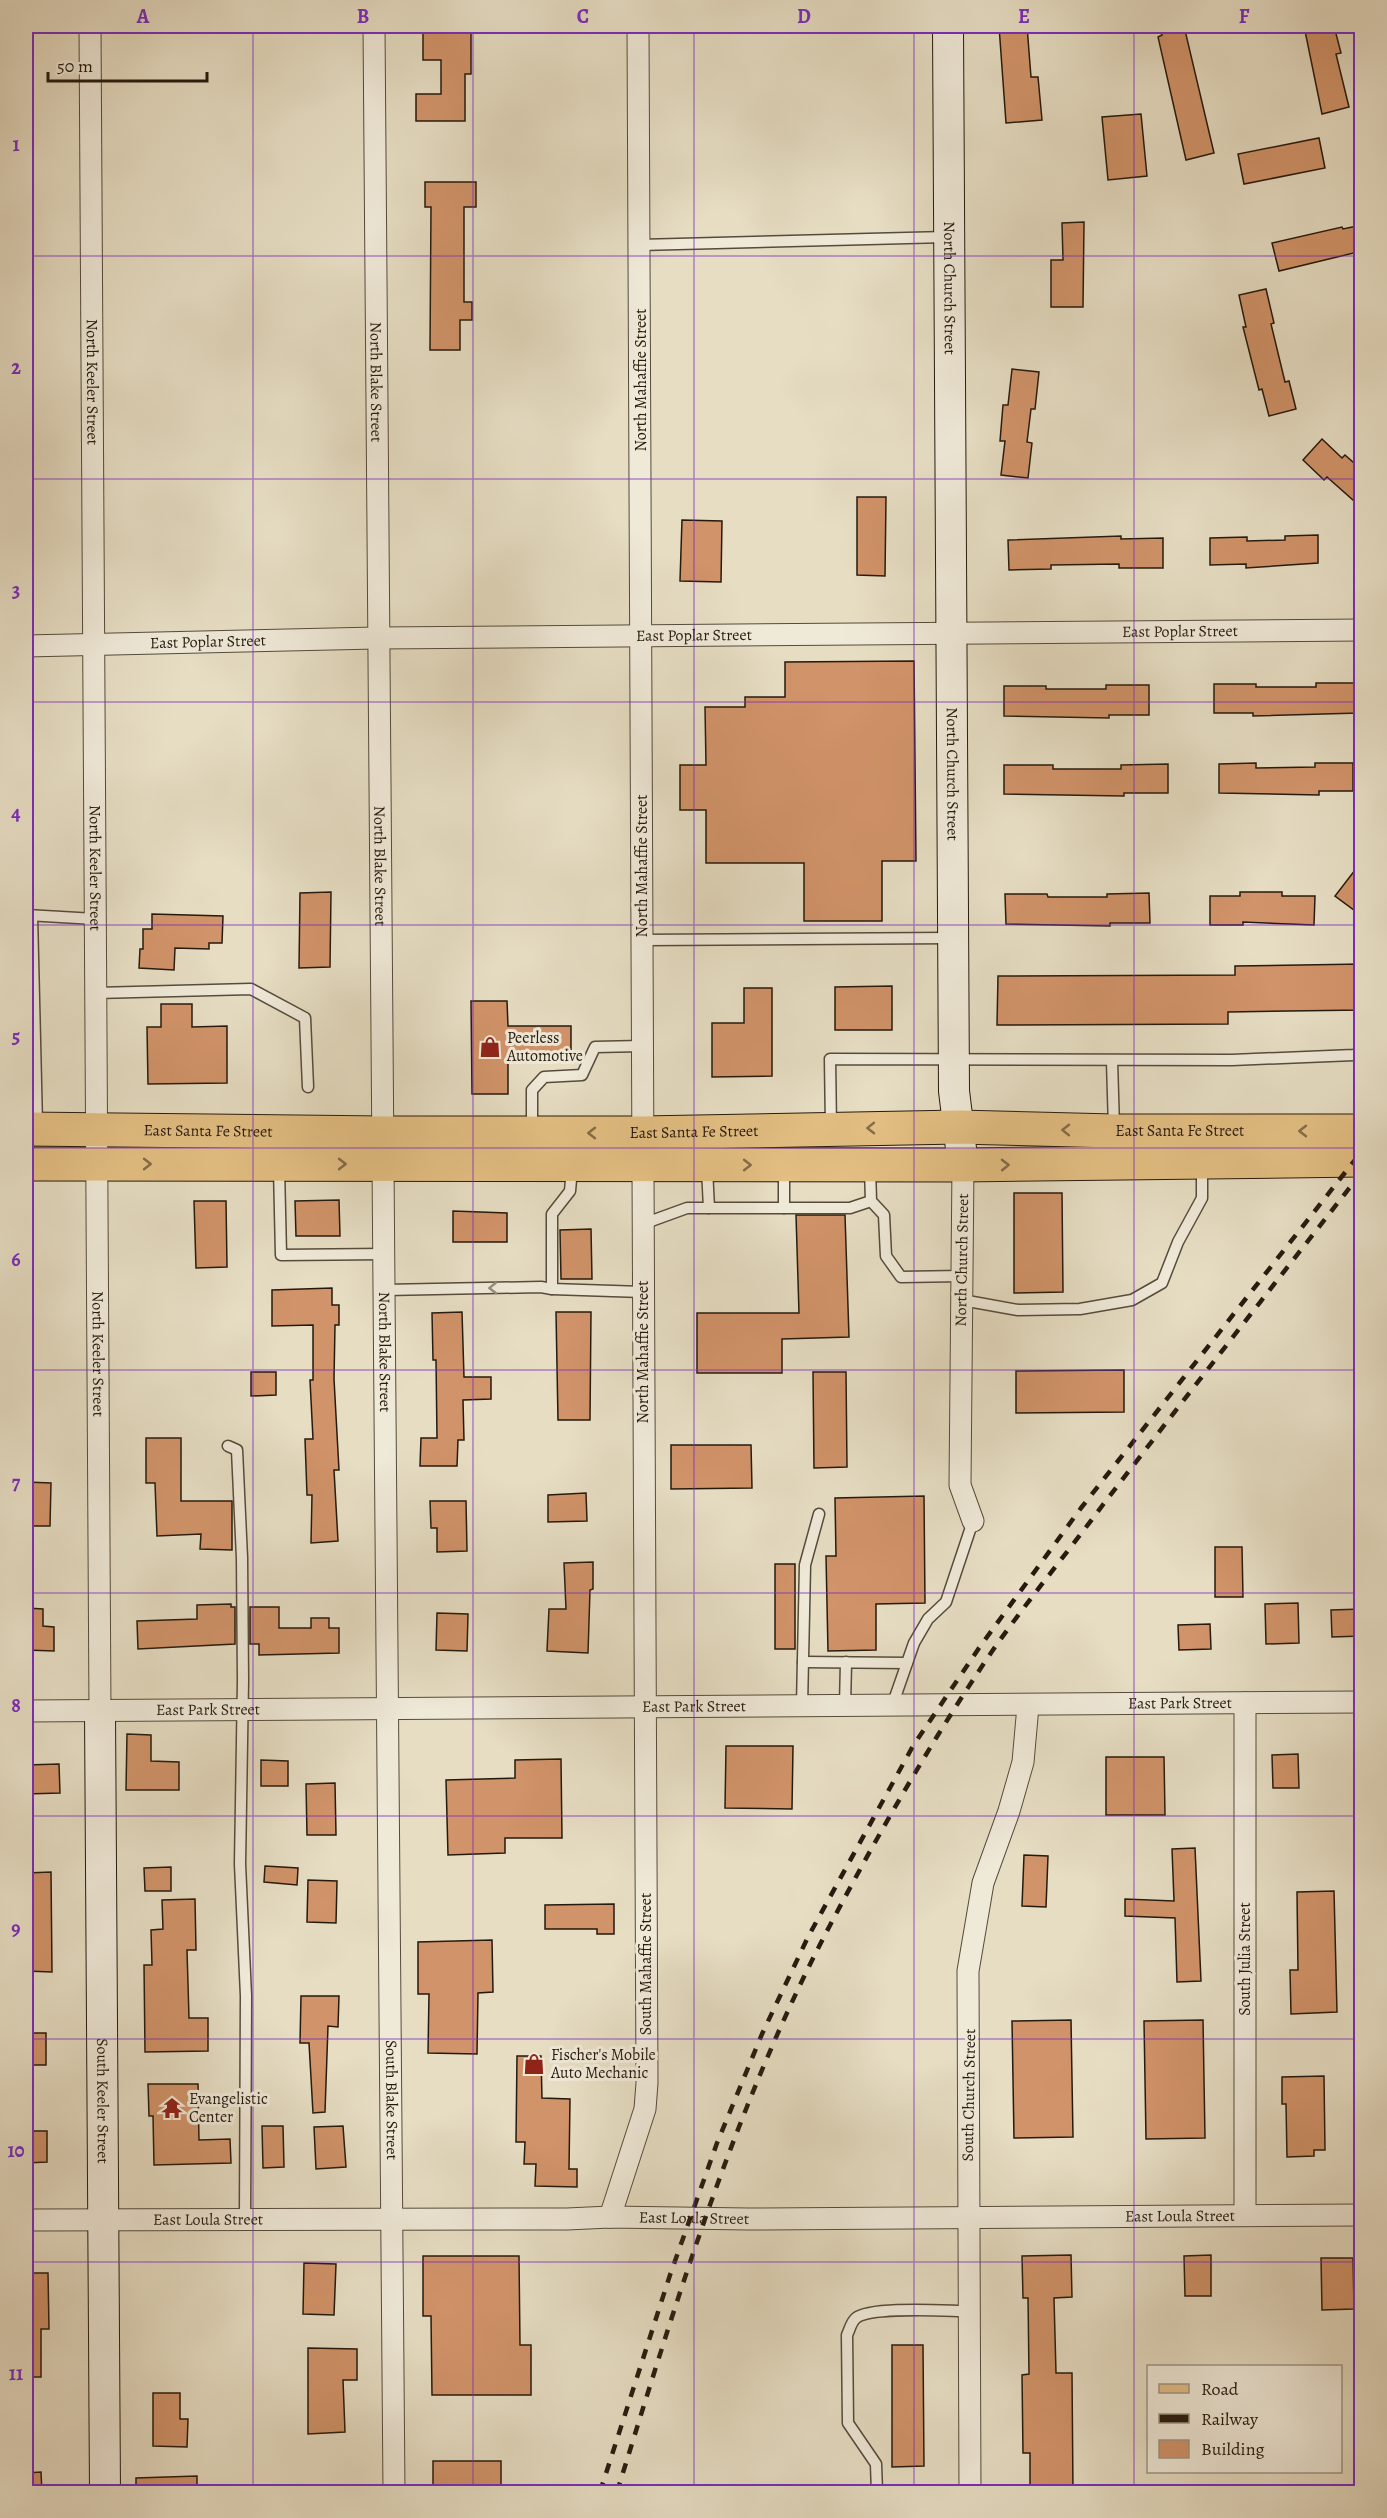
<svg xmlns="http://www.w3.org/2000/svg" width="1387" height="2518" font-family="Alegreya,serif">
<rect width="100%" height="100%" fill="#e6ddc3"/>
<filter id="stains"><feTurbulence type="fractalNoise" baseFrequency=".00333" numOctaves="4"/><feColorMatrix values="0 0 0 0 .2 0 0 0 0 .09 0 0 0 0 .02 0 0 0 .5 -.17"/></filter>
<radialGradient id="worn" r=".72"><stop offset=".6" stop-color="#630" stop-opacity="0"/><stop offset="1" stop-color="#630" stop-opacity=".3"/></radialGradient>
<g fill="#d19369" stroke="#261a0e" stroke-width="1.5">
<path d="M999 26H1027L1031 77H1038L1042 120 1006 123Z"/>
<path d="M1159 26H1184L1214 153 1186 160 1158 37 1162 35Z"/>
<path d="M1304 26H1334L1341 53 1336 54 1349 107 1322 114Z"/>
<path d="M423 31H471V74H465V121H416V94H441V60H423Z"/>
<path d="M1141 114 1147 176 1108 180 1102 117Z"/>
<path d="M1319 138 1325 168 1244 184 1238 154Z"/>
<path d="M425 182H476V207H464V302H472V320H460V350H430L431 207H425Z"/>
<path d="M1084 222 1083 307H1051V260H1063L1062 223Z"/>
<path d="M1362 225V251L1279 271 1272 243 1342 227 1343 229Z"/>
<path d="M1266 289 1274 323 1271 324 1285 382 1289 381 1296 409 1269 416 1262 389 1259 390 1243 327H1246L1239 295Z"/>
<path d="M1012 369 1039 372 1035 409H1031L1027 442 1032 443 1028 478 1001 475 1005 441H1000L1003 405H1008Z"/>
<path d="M1322 439 1342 458 1345 455 1362 470V508L1327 477 1324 480 1303 460Z"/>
<path d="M857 497H886L885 576 857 575Z"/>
<path d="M682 520 722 521 721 582 680 581Z"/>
<path d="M1318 535V563L1246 568V564L1210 565V538L1247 537V541L1285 540V536Z"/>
<path d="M1121 536V539L1163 538V568H1119V564L1051 565V569L1009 570 1008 540Z"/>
<path d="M914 661 916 861H882V921H804V863H706V810H680V765H706L705 707H745V697H785V662Z"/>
<path d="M1316 683H1359V713L1253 716V713H1214V684H1256V687H1316Z"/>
<path d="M1106 685H1149V715H1109V718L1004 716V686H1046V689H1106Z"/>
<path d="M1256 763V768L1315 767V763H1353V791H1319V795L1219 793V764Z"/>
<path d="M1168 764V793H1124V796L1004 794V765H1053V769H1121V765Z"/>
<path d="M1362 861V916L1335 896Z"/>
<path d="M331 892 330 967 299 968 300 893Z"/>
<path d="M1240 892H1282V896H1315L1314 925 1243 922V925H1210V896H1240Z"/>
<path d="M1149 893 1150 923H1110V926L1006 924 1005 894H1047L1048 897H1107V894Z"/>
<path d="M152 914 223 916 222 943H209V949L175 948 174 970 139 968 140 949H143V929H152Z"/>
<path d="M1362 964V1010L1228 1012V1024L997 1025 998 976 1235 975V966Z"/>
<path d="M892 986V1030H835V987Z"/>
<path d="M744 988H772V1076L712 1077V1023H744Z"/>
<path d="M471 1001H507L508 1026H571V1054H508V1094H472Z"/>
<path d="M161 1004H192V1027L227 1026V1083L148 1084 147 1027H161Z"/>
<path d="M1014 1193H1062L1063 1292 1014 1293Z"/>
<path d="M339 1200 340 1236H296L295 1201Z"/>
<path d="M194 1201H226L227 1267 196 1268Z"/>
<path d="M453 1211 507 1213V1242H453Z"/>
<path d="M796 1215H845L849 1337 782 1339V1373H697V1313H799Z"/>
<path d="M591 1229 592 1279H561L560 1230Z"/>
<path d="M332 1288V1305H339V1325H335L334 1379 339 1470H334L338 1541 311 1543 312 1495H307L305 1439H313L310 1380H313V1325L272 1326V1290Z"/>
<path d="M462 1312 464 1377H491V1399L463 1400 464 1440H458L457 1466H420L421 1438H437L436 1360H433L432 1313Z"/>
<path d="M556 1312H591L590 1420H558Z"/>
<path d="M1124 1370V1412L1016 1413V1371Z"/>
<path d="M251 1372H276V1395L251 1396Z"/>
<path d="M813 1372H846L847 1467 814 1468Z"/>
<path d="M146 1438H181V1501H232V1550L200 1549 201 1534 157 1536 155 1483H146Z"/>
<path d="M671 1445H751L752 1488 671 1489Z"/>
<path d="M26 1482 51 1483 50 1526H26Z"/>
<path d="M586 1493 587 1521 548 1522V1495Z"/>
<path d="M924 1496 925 1603 876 1604V1650L828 1651 826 1556H836L835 1498Z"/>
<path d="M430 1501H466L467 1551 437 1552V1528H431Z"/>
<path d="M1215 1547H1242L1243 1597H1215Z"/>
<path d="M593 1562V1589L590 1590 588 1653 547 1651 549 1609H566L564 1563Z"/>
<rect x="775" y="1564" width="20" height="85"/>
<path d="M1298 1603 1299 1643 1266 1644 1265 1604Z"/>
<path d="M231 1604V1607H235V1644L138 1649 137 1621 197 1619V1605Z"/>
<path d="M250 1607H279V1628H311V1618H329V1628H339V1653L259 1655V1644H250Z"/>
<path d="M26 1608 43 1609V1626L54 1627V1651L26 1650Z"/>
<path d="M1362 1609V1636L1332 1637 1331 1610Z"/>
<path d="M437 1613 468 1614 467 1651 436 1650Z"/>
<path d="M1210 1624 1211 1649 1179 1650 1178 1625Z"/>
<path d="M127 1734 151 1735V1761L179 1762V1790H126Z"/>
<path d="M726 1746H793L792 1809 725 1808Z"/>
<path d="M1298 1754 1299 1788H1273L1272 1755Z"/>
<path d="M1106 1757H1164L1165 1815H1106Z"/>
<path d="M561 1759 562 1838H505V1853L448 1855 446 1780 515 1778V1760Z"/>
<path d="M261 1760 288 1761V1786H261Z"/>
<path d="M59 1764 60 1793 26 1794V1765Z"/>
<path d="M335 1783 336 1835H307L306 1784Z"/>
<path d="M1195 1848 1201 1981 1177 1982 1175 1918 1125 1916V1899L1174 1901 1172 1849Z"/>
<path d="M1024 1855 1048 1856 1046 1907 1022 1906Z"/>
<path d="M265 1866 298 1868 297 1885 264 1882Z"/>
<path d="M171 1867V1891H145L144 1868Z"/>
<path d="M51 1872 52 1972 26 1971V1873Z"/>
<path d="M308 1880 337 1881 336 1923 307 1922Z"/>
<path d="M1334 1891 1337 2012 1291 2014 1290 1970H1298L1297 1892Z"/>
<path d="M195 1899 196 1950H187L189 2018H208V2051L145 2052 144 1965H152L151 1930 163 1929 162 1900Z"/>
<path d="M614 1904V1934H597V1929H545V1905Z"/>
<path d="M492 1940 493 1992 478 1993 477 2054 428 2053 429 1994H418V1942Z"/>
<path d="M301 1996H339L338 2027 328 2026 325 2112 313 2113 309 2043H300Z"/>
<path d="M1071 2020 1073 2137 1014 2138 1012 2021Z"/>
<path d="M1203 2020 1205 2138 1146 2139 1144 2021Z"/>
<rect x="26" y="2033" width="20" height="32"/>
<path d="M517 2056H541L542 2098 570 2099 569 2169H577V2187L535 2186 536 2164H524L525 2142H516Z"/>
<path d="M1324 2076 1325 2150H1314V2156L1287 2157 1286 2104H1282V2077Z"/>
<path d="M148 2084H198L199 2140 230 2139 231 2163 154 2165 153 2116H149Z"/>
<path d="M262 2126H283L284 2167 263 2168Z"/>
<path d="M343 2126 346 2167 316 2169 314 2127Z"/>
<path d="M26 2131H47V2162L26 2163Z"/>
<path d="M1071 2255 1072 2297 1054 2298 1056 2373H1072L1073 2493H1030V2453H1023L1022 2375 1029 2374 1028 2298H1023L1022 2256Z"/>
<path d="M1211 2255V2296H1185L1184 2256Z"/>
<path d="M423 2256H519L520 2345H531V2395H432L431 2316H423Z"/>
<path d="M1321 2258H1353L1354 2309 1322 2310Z"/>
<path d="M304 2263 336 2264 334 2315 303 2314Z"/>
<path d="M26 2273H48L49 2329H41V2377H26Z"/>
<path d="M892 2345H923L924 2466 892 2467Z"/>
<path d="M308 2348 357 2349V2380H343L345 2432 308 2434Z"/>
<path d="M153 2393H180V2419H188L187 2447 153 2446Z"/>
<rect x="433" y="2461" width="68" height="32"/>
<path d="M41 2472 42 2493H26V2473Z"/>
<path d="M197 2476V2493H136V2478Z"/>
</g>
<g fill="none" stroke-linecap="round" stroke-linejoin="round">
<defs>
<g id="lane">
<path d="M640 245 946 237"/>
<path d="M27 915 95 919"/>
<path d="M32 915 37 1125"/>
<path d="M642 940 951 938"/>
<path d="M96 993 251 989 305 1018 308 1087"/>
<path d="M1112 1061 1114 1128"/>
<path d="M831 1127 830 1059 1232 1060 1354 1055 1362 1052"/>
<path d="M532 1129V1090L544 1077 582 1075 595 1047 642 1046"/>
<path d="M279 1168 281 1255 385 1254"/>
<path d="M572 1168 570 1191 552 1214V1289L643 1292"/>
<path d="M870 1168 871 1201 884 1215 886 1256 901 1277 962 1276"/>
<path d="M707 1169 709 1208"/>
<path d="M784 1170V1208H850L871 1201"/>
<path d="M643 1224 687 1208H784"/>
<path d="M385 1290 541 1287 552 1289"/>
<path d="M962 1300 1018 1310 1080 1309 1132 1300 1162 1283 1178 1242 1202 1198V1165"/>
<path d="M228 1446 237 1450 242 1558 243 1681 240 1864 246 1996 245 2219"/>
<path d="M803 1662 907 1663"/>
<path d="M802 1706 805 1565 819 1514"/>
<path d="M845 1706 846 1662"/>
<path d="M892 1706 914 1643 928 1619 946 1602 973 1521"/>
<path d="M877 2492 876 2464 848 2423 847 2335C850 2329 851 2322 856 2318 871 2306 947 2311 969 2311"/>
</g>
<g id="street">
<path id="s1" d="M90 26 100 1711"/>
<path id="s2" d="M374 26C377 848 390 1670 394 2492"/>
<path id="s3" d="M26 646 376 638 1362 630"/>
<path d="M963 1165 960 1485 973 1521"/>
<path d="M1245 1703V2215"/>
<path id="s4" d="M26 1711 1362 1702"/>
<path d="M610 2217 645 2109 647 2083 638 26"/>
<path id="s5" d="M26 2220 567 2219 610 2217 748 2219 1362 2215"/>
<path d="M970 2492 968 1971 983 1883 1009 1811 1023 1762 1028 1706"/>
</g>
<g id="secondary">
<path id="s6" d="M948 26 954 1091 963 1165"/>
<path id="s7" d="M100 1711 105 2492"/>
</g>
<g id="primary">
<path id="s8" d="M26 1129 384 1133H642L959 1127 1114 1131H1362"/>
<path d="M26 1164 963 1165 1362 1160"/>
</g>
</defs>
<use href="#lane" stroke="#564b3b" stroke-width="13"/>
<use href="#street" stroke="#564b3b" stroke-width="23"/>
<use href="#secondary" stroke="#261a0e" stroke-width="32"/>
<use href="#primary" stroke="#261a0e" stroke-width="35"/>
<use href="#lane" stroke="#efe9d8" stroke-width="10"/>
<use href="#street" stroke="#efe9d8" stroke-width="21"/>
<use href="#secondary" stroke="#efe9d8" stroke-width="30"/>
<use href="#primary" stroke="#e3be82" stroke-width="33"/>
<g stroke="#261a0e" stroke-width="4.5" stroke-dasharray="10 10" stroke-linecap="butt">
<path d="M600 2492 670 2275 717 2143 762 2034 808 1937 913 1746 979 1648 1081 1508 1362 1151"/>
<path d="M617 2492C676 2302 734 2109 827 1931 878 1834 933 1738 995 1647 1029 1599 1067 1553 1102 1506 1188 1394 1275 1283 1362 1172"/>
</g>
</g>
<defs><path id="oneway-chevron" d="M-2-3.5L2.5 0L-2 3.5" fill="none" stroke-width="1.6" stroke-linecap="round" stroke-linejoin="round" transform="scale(1.5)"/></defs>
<g stroke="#846c48">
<use href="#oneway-chevron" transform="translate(871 1128) rotate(179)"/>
<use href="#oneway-chevron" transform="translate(1066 1130) rotate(-179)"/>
<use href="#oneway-chevron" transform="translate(1303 1131) rotate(-180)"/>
<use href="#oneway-chevron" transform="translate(592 1133) rotate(180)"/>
<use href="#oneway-chevron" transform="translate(147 1164)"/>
<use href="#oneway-chevron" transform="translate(342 1164)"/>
<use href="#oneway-chevron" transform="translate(747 1165)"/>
<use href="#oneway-chevron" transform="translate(1005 1165) rotate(-1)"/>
</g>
<use stroke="#958c7d" href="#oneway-chevron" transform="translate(493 1288) rotate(179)"/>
<path fill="none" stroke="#7b2cbf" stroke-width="1.5" stroke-opacity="0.55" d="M253 26V2492M473 26V2492M694 26V2492M914 26V2492M1134 26V2492M26 256H1362M26 479H1362M26 702H1362M26 925H1362M26 1148H1362M26 1370H1362M26 1593H1362M26 1816H1362M26 2039H1362M26 2262H1362"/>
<defs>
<symbol id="shop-bare" viewBox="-9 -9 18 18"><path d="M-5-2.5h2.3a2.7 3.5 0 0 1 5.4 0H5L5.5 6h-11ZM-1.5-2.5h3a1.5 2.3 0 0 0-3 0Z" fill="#8f2418" stroke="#efe9d8" stroke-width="2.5" paint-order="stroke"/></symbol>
<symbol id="temple-bare" viewBox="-9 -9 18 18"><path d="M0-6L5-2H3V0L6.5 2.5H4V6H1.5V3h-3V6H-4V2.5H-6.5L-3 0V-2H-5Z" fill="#8f2418" stroke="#efe9d8" stroke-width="2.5" paint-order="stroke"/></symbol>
</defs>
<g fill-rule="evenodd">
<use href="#shop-bare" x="475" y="1032" width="30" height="30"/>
<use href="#shop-bare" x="519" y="2049" width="30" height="30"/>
<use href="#temple-bare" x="157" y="2093" width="30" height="30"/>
</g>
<g text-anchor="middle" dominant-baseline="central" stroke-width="6" stroke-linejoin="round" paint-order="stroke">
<g font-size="16" fill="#261a0e" stroke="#efe9d8">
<text stroke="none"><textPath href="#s6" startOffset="262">North Church Street</textPath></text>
<text transform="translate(641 380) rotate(-90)">North Mahaffie Street</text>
<text stroke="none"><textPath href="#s2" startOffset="356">North Blake Street</textPath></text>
<text stroke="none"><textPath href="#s1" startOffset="356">North Keeler Street</textPath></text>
<text stroke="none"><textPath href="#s3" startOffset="1154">East Poplar Street</textPath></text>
<text stroke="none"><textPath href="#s3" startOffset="668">East Poplar Street</textPath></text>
<text stroke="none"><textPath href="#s3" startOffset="182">East Poplar Street</textPath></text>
<text stroke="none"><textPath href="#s6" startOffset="748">North Church Street</textPath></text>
<text transform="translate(642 866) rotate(-90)">North Mahaffie Street</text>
<text stroke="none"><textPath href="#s2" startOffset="840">North Blake Street</textPath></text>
<text stroke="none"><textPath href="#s1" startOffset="842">North Keeler Street</textPath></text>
<text stroke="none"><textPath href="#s8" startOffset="182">East Santa Fe Street</textPath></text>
<text stroke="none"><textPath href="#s8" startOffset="668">East Santa Fe Street</textPath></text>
<text stroke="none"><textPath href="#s8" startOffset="1154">East Santa Fe Street</textPath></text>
<text transform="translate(962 1260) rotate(-89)">North Church Street</text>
<text transform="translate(643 1352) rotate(-90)">North Mahaffie Street</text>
<text stroke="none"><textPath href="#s2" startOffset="1326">North Blake Street</textPath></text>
<text stroke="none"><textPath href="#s1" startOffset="1328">North Keeler Street</textPath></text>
<text stroke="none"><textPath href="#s4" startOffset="1154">East Park Street</textPath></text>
<text stroke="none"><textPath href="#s4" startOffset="668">East Park Street</textPath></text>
<text stroke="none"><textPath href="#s4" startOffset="182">East Park Street</textPath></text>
<text transform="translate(1245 1959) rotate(-90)">South Julia Street</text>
<text transform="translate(646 1964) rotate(-90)">South Mahaffie Street</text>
<text transform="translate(969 2095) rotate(-89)">South Church Street</text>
<text stroke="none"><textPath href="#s2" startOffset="2074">South Blake Street</textPath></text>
<text stroke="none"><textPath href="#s7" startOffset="390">South Keeler Street</textPath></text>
<text stroke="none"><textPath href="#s5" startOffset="1154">East Loula Street</textPath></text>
<text stroke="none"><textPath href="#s5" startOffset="668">East Loula Street</textPath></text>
<text stroke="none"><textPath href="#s5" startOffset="182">East Loula Street</textPath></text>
</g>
<g font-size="16" fill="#261a0e" stroke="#efe9d8" text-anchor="start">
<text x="507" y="1038">Peerless<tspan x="507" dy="18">Automotive</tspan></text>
<text x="551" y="2055">Fischer's Mobile<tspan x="551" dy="18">Auto Mechanic</tspan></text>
<text x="189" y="2099">Evangelistic<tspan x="189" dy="18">Center</tspan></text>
</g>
</g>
<rect width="1387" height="2518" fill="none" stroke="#e6ddc3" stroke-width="66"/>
<rect x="1147" y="2365" width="195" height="108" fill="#efe9d8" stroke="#9f9687" stroke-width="1.5"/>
<rect x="1159" y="2384" width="30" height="9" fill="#e3be82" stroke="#9f9687" stroke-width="1.5"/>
<text x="1201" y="2395" font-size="18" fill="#261a0e">Road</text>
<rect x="1159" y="2414" width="30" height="9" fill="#261a0e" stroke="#9f9687" stroke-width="1.5"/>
<text x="1201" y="2425" font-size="18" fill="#261a0e">Railway</text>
<rect x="1159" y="2440" width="30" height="18" fill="#d19369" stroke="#9f9687" stroke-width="1.5"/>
<text x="1201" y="2455" font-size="18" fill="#261a0e">Building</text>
<path d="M48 72v9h159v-9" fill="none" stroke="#261a0e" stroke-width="3"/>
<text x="57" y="72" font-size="18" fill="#261a0e" stroke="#efe9d8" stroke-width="4.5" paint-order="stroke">50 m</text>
<rect x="33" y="33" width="1321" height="2452" fill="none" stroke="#7b2cbf" stroke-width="2"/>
<g font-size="20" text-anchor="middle" font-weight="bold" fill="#7b2cbf">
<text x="143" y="23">A</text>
<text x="363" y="23">B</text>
<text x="583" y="23">C</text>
<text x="804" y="23">D</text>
<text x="1024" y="23">E</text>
<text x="1244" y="23">F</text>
<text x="16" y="151">1</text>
<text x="16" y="374">2</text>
<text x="16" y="597">3</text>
<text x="16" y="820">4</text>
<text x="16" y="1043">5</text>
<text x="16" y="1266">6</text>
<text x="16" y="1489">7</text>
<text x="16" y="1712">8</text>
<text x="16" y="1935">9</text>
<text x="16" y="2157">10</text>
<text x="16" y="2380">11</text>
</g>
<rect width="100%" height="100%" filter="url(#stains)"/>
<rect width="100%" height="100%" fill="url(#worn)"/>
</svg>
